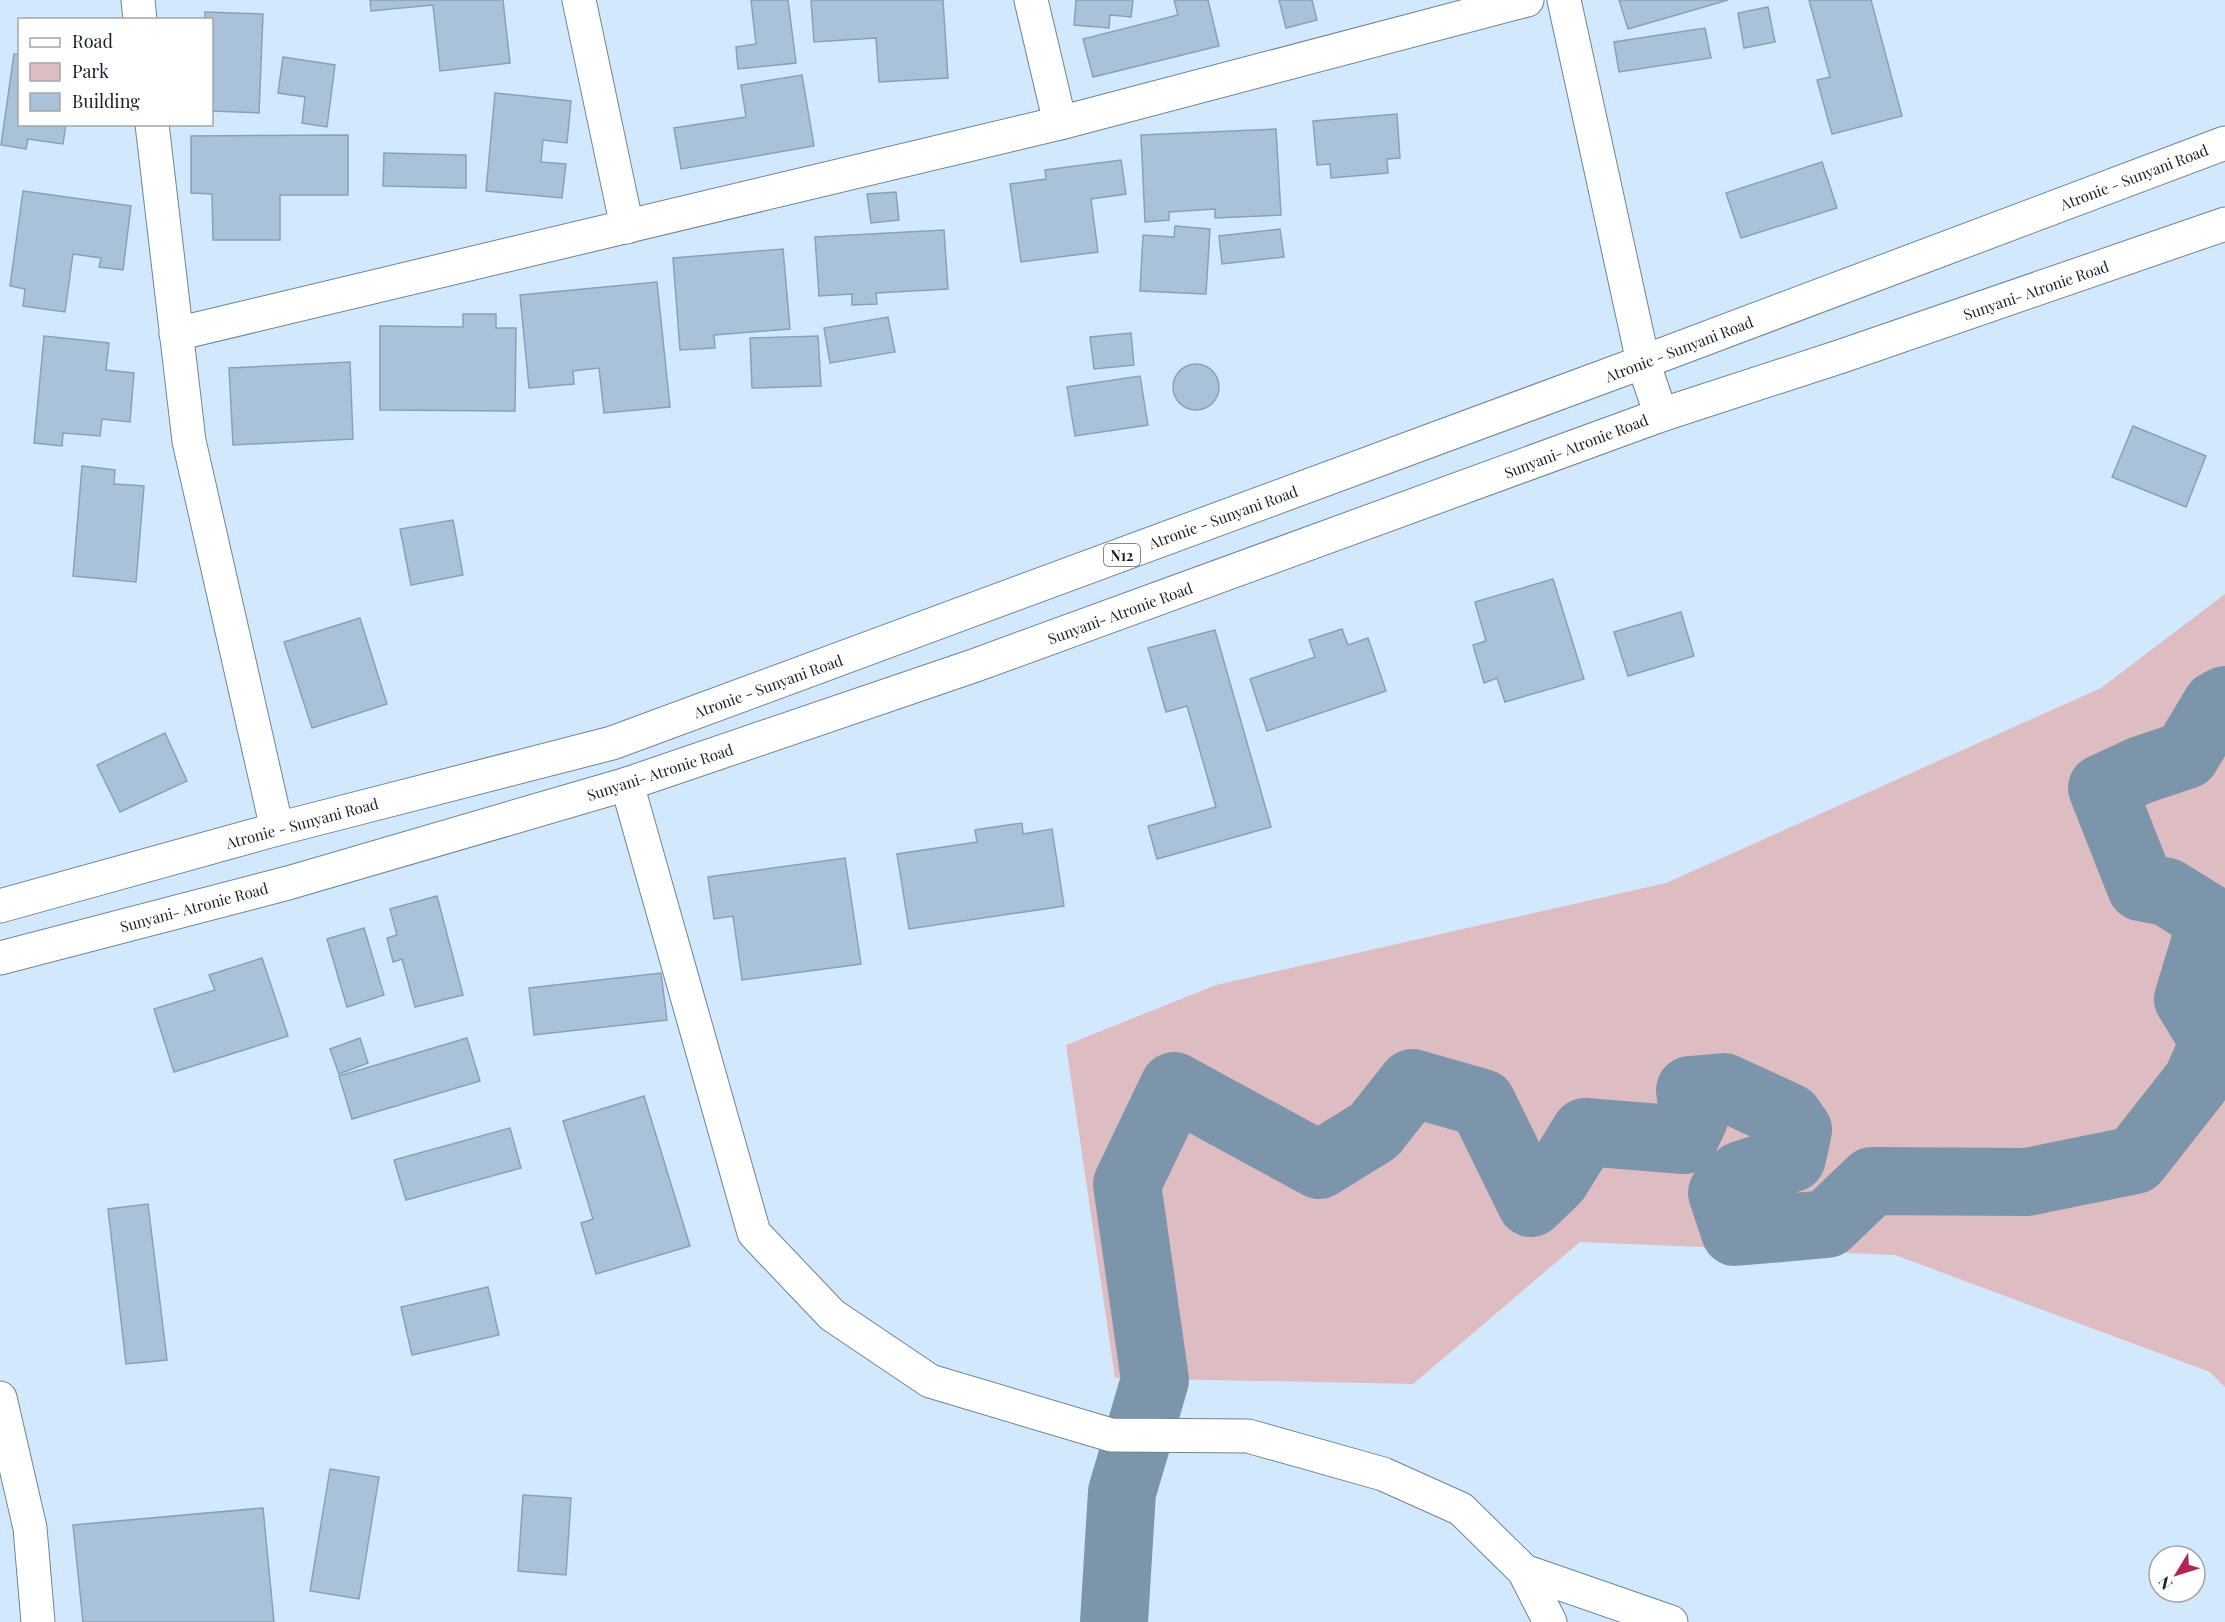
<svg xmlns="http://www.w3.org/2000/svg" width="2225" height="1622" font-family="'Playfair Display',serif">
<rect width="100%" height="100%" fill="#d2e9fd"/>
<path fill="#ddbcc2" d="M2225 594V1387L2210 1372 1895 1255 1580 1242 1413 1384 1115 1378 1066 1045 1216 985 1666 883 2101 688Z"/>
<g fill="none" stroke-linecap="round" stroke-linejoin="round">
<path stroke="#7d95ab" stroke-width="68" d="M1114 1622 1122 1492 1155 1380 1127 1184 1174 1086 1319 1165 1374 1131 1412 1083 1482 1103 1531 1203 1556 1179 1585 1132 1684 1140 1694 1119 1690 1090 1724 1087 1789 1117 1798 1130 1792 1158 1741 1175 1722 1193 1735 1232 1827 1224 1872 1181 2027 1182 2135 1160 2197 1081 2214 1042 2188 999 2212 920 2167 892 2141 887 2102 788 2141 770 2186 755 2216 705 2225 700"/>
</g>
<g fill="#a9c2d9" stroke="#8ca0b3" stroke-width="1.5">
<path d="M370 0H503L510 63 440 71 433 5 371 11Z"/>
<path d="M751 0H788L796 63 738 69 736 47 756 44Z"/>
<path d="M811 0H943L948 78 879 82 876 38 814 42Z"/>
<path d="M1076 0H1133L1131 17 1110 15 1109 28 1074 25Z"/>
<path d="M1174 0H1208L1219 46 1093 77 1083 39 1178 15Z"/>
<path d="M1279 0H1312L1317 20 1286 28Z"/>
<path d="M1619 0H1728L1628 29Z"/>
<path d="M1809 0H1871L1902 116 1832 134 1817 80 1830 77Z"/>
<path d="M1768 7 1775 42 1744 48 1738 13Z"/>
<path d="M205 12 263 14 259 113 212 111V20H205Z"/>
<path d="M1705 28 1711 58 1619 72 1614 42Z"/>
<path d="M14 54H20V124H66L63 144 28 139 26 149 1 145Z"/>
<path d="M283 57 335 65 327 127 302 123 305 97 278 93Z"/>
<path d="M802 75 814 146 681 169 674 128 746 117 741 85Z"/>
<path d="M495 93 571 101 567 143 543 140 541 162 566 164 562 198 486 191Z"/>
<path d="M1397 114 1400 158 1387 159 1388 173 1331 178 1330 164 1317 165 1313 121Z"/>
<path d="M1276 129 1281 215 1215 218V209L1169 212V220L1145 222 1141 135Z"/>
<path d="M348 135V195H280V240H213L212 194 191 193V136Z"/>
<path d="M384 153 466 155V188L383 186Z"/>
<path d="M1121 160 1126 194 1091 199 1098 252 1021 262 1010 184 1046 179 1045 170Z"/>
<path d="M1822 162 1837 208 1741 238 1726 193Z"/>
<path d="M23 191 131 206 123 270 99 267 101 258 73 254 65 312 23 306 25 289 10 286Z"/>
<path d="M896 192 899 220 871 223 867 194Z"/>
<path d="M1175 226 1210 229 1206 294 1140 291 1143 235 1174 237Z"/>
<path d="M1280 229 1284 257 1222 264 1219 236Z"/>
<path d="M944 230 948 289 876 293 877 304 852 305V294L819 296 815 237Z"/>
<path d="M783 249 790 329 714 335 715 348 680 350 673 258Z"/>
<path d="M657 282 670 407 604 413 599 368 573 371 574 384 529 388 520 295Z"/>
<path d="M463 314H496V328H516L515 411 380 410V326L463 327Z"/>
<path d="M888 317 895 352 830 363 824 328Z"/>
<path d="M1131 333 1134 365 1094 369 1090 337Z"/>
<path d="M44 336 109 343 106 370 134 373 130 422 102 419 100 436 63 433 62 446 34 443Z"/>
<path d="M818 336 821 386 752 388 750 338Z"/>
<path d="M350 362 353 439 233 445 229 368Z"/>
<circle cx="1196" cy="387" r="23"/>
<path d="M1140 376 1148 425 1075 436 1067 387Z"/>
<path d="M2133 426 2206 456 2186 507 2112 477Z"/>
<path d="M82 466 115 470 114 484 144 486 136 582 73 576Z"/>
<path d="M453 520 463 575 411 585 400 529Z"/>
<path d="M1553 579 1584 679 1505 702 1497 678 1484 683 1473 645 1486 641 1475 602Z"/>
<path d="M1681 612 1694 656 1628 676 1614 632Z"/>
<path d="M360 618 387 704 312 728 284 642Z"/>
<path d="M1342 629 1348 645 1368 638 1386 691 1267 731 1250 679 1315 657 1309 640Z"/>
<path d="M1215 630 1271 827 1157 859 1148 826 1216 807 1187 706 1166 712 1148 648Z"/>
<path d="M165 733 187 781 120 812 97 765Z"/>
<path d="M1022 823 1023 834 1052 829 1064 906 909 929 897 854 977 842 975 830Z"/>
<path d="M845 858 861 964 742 980 733 916 714 919 708 877Z"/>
<path d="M437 896 463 995 415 1007 402 959 393 962 387 938 397 935 390 909Z"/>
<path d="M364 928 384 995 347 1007 327 939Z"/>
<path d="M262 958 288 1036 174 1072 154 1009 215 990 209 975Z"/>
<path d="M661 973 667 1020 534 1035 529 988Z"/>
<path d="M360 1038 368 1063 339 1074 330 1049Z"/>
<path d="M467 1038 480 1081 352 1119 339 1076Z"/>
<path d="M644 1096 690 1246 596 1274 581 1223 593 1219 563 1121Z"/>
<path d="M510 1128 521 1168 406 1200 394 1160Z"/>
<path d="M148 1204 167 1360 126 1364 108 1209Z"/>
<path d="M488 1287 499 1335 412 1355 401 1307Z"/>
<path d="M330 1469 379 1477 359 1599 310 1591Z"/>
<path d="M523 1495 571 1498 566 1575 518 1571Z"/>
<path d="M263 1508 274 1622H83L73 1525Z"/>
</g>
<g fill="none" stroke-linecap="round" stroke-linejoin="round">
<defs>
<g id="minor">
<path d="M138 0 140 20"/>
<path d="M579 0 627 227"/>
<path d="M1031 0 1060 123 1527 0"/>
<path d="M1564 0 1643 362 1661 415"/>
<path d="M152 124 189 441 277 829"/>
<path d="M176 334 1060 123"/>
<path d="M627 784 754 1233 832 1315 930 1381 1111 1435 1248 1436 1383 1474 1461 1509 1524 1571 1550 1622"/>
<path d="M0 1398 30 1528 38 1622"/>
<path d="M1524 1571 1671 1622"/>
</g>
<g id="trunk">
<path d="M0 906 277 829 612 743 1643 362 2225 143"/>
<path d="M0 958 288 883 627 784 976 665 1661 415 1842 356 2225 224"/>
</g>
</defs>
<use href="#minor" stroke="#6f8395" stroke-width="35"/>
<use href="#trunk" stroke="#6f8395" stroke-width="35"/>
<use href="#minor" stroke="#fff" stroke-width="33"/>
<use href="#trunk" stroke="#fff" stroke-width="33"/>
</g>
<g text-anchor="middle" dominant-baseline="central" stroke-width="6" stroke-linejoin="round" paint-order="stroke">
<rect fill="#fff" stroke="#5d6368" stroke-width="1.5" x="1104" y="544" width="36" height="22" rx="4.5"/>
<g font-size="14" font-weight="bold" fill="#182028">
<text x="1122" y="555">N12</text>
</g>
<g font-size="15" fill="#182028" stroke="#fff">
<text transform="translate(2134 177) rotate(-21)">Atronie - Sunyani Road</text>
<text transform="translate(2036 290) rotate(-19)">Sunyani- Atronie Road</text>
<text transform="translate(1679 349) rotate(-21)">Atronie - Sunyani Road</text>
<text transform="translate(1576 446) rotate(-21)">Sunyani- Atronie Road</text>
<text transform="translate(1223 517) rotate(-20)">Atronie - Sunyani Road</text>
<text transform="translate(1120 613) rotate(-20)">Sunyani- Atronie Road</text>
<text transform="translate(768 686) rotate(-20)">Atronie - Sunyani Road</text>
<text transform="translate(660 772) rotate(-18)">Sunyani- Atronie Road</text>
<text transform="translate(302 823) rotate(-15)">Atronie - Sunyani Road</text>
<text transform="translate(194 907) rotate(-15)">Sunyani- Atronie Road</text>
</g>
</g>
<rect x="18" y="18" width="195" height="108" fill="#ffffff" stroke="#a3a6a9" stroke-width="1.5"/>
<rect x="30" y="38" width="30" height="9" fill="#ffffff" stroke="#a3a6a9" stroke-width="1.5"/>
<text x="72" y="48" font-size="18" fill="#182028">Road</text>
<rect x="30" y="63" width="30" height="18" fill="#ddbcc2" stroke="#a3a6a9" stroke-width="1.5"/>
<text x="72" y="78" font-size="18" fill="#182028">Park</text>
<rect x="30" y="93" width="30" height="18" fill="#a9c2d9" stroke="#a3a6a9" stroke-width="1.5"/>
<text x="72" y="108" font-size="18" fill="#182028">Building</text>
<g transform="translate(2177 1574) rotate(232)"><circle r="28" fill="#ffffff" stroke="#a3a6a9" stroke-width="1.5"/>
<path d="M0-4.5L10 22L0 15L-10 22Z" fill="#b42556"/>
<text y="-9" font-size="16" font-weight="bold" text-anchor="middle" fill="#182028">N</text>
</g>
</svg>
